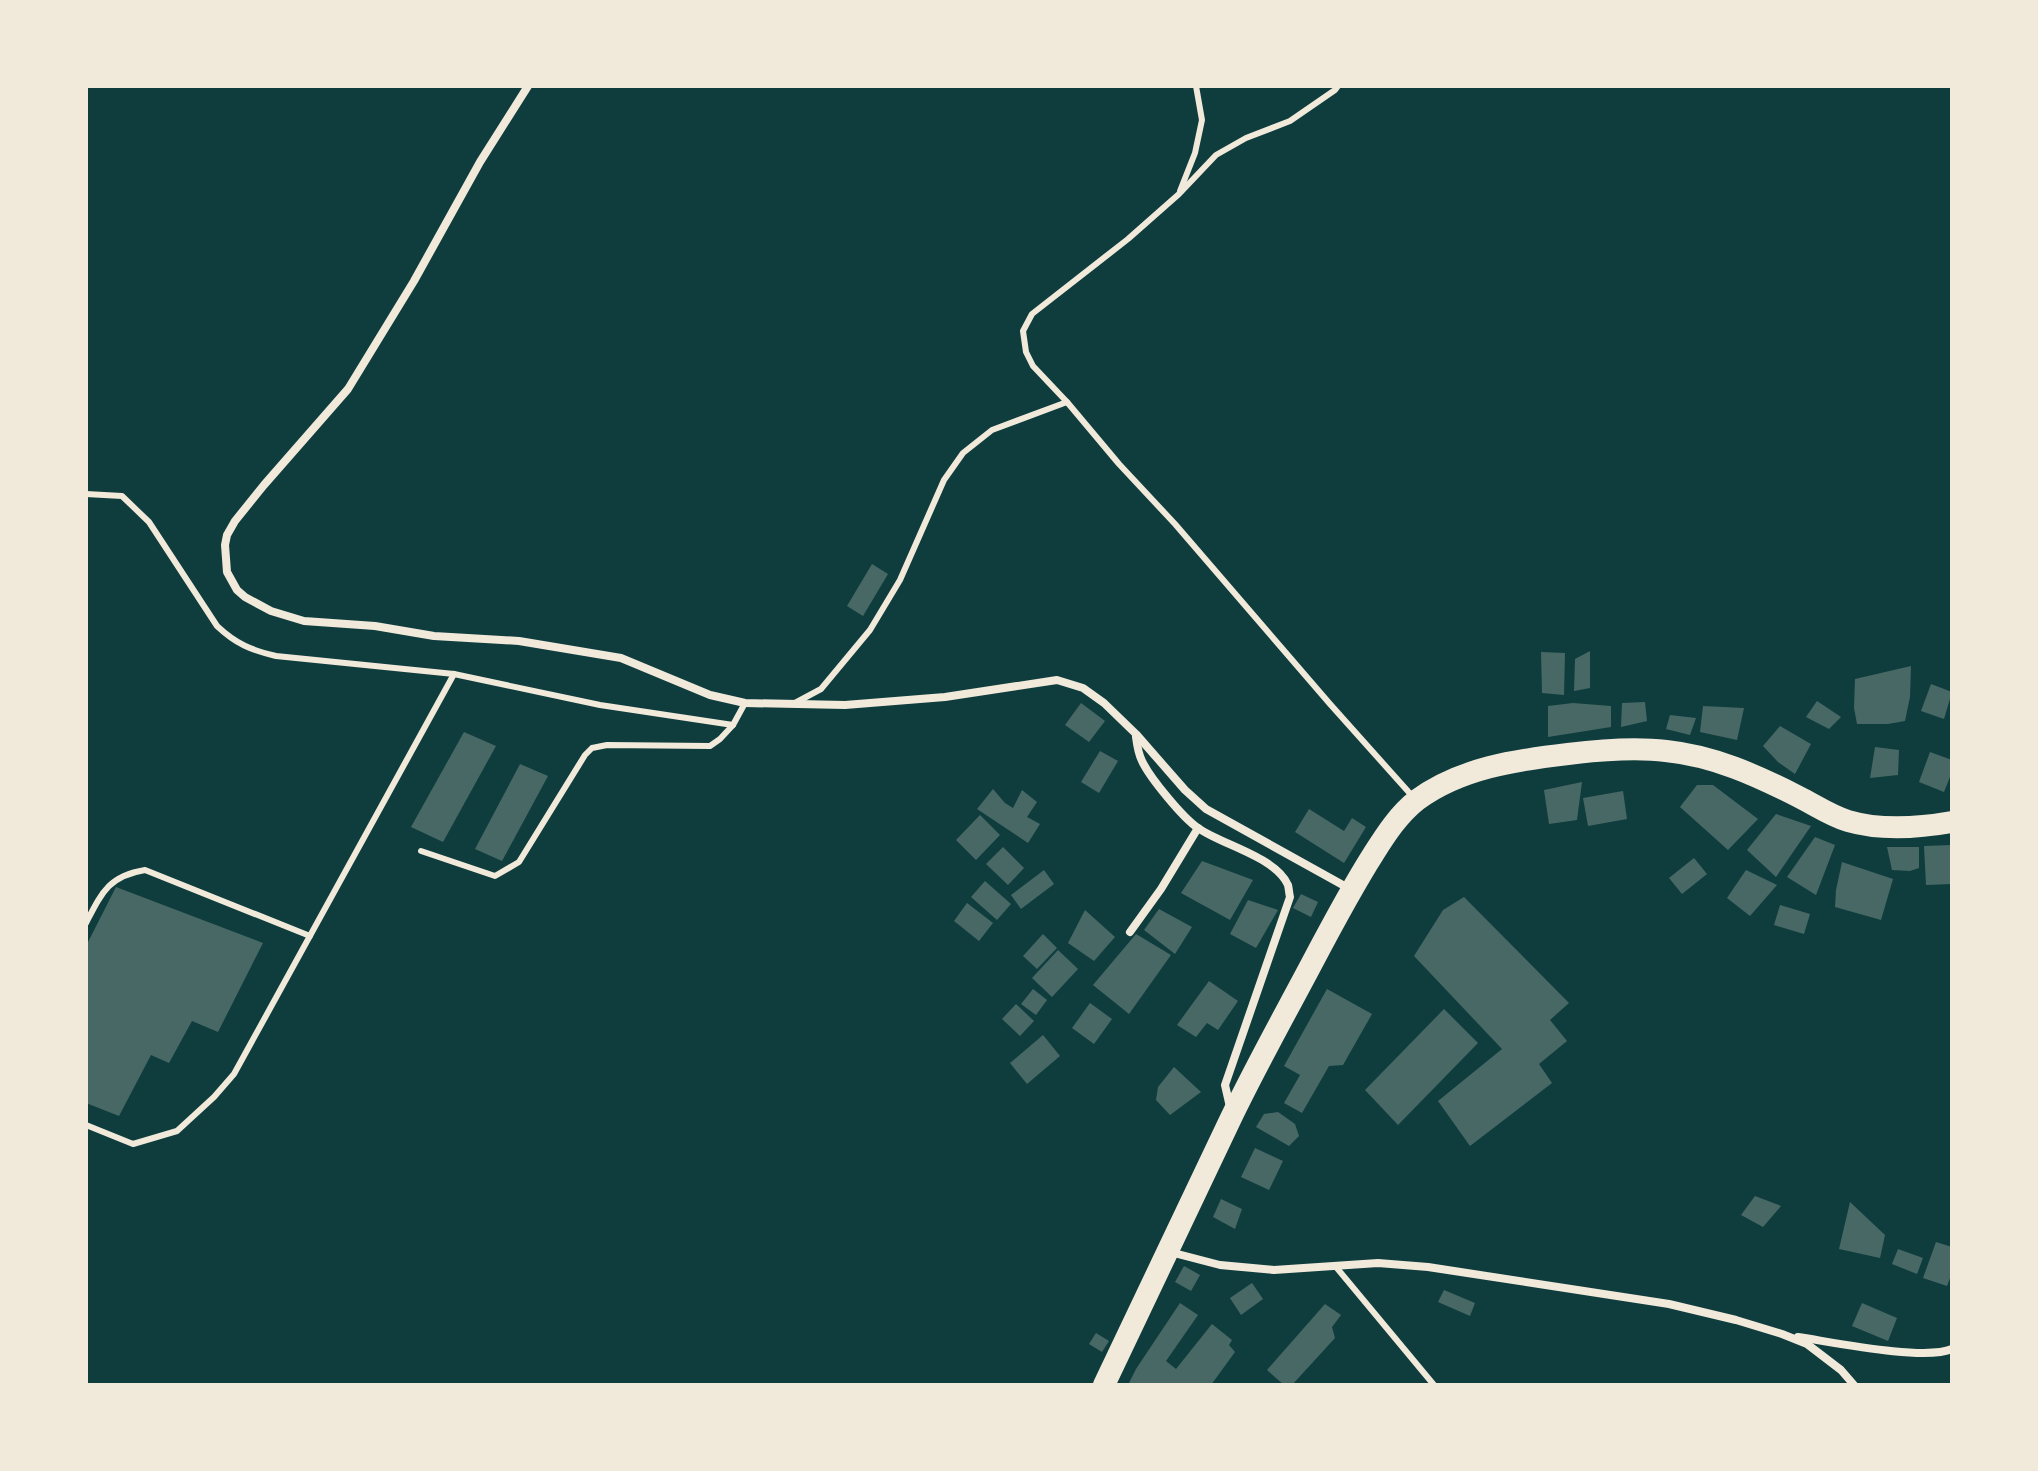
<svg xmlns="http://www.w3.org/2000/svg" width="2038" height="1471" font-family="'Source Sans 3',sans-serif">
<rect width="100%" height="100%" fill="#0f3d3e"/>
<g fill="#486865">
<path d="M872 564 888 574 863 616 847 606Z"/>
<path d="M1590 651V688L1574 691 1575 659Z"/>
<path d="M1541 652 1565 653 1564 695 1542 693Z"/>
<path d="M1911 666 1910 697 1905 721 1888 724H1857L1854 708 1855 679Z"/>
<path d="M1931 684 1952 692 1944 719 1921 711Z"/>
<path d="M1817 701 1841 717 1829 729 1806 717Z"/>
<path d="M1645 702 1647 721 1621 727 1622 703Z"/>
<path d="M1081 703 1105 721 1089 742 1065 725Z"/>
<path d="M1573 703 1611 706V727L1548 737V706Z"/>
<path d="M1703 706 1744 708 1737 740 1700 732Z"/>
<path d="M1670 715 1696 718 1690 735 1666 729Z"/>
<path d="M1780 726 1811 744 1795 774 1778 762 1763 746Z"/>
<path d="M464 732 496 746 443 842 411 827Z"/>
<path d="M1875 747 1899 750 1898 775 1870 778Z"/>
<path d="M1100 751 1118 761 1099 793 1081 782Z"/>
<path d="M1930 752 1952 760V772L1944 792 1919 782Z"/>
<path d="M520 764 548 776 502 861 475 849Z"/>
<path d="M1582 782 1577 820 1549 824 1544 790Z"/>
<path d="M1697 785H1713L1758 819 1728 850 1680 807Z"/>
<path d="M993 789 1005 803 1013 808 1022 790 1037 802 1027 817 1040 824 1028 843 977 809Z"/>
<path d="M1623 791 1627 819 1588 826 1583 798Z"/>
<path d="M1309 809 1344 831 1352 818 1366 827 1344 863 1295 832Z"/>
<path d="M1776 814 1811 826 1776 877 1747 850Z"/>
<path d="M980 815 1000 835 976 860 956 840Z"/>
<path d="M1815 837 1835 845 1816 895 1787 877Z"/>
<path d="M1952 845V884L1926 885 1924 846Z"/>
<path d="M1003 847 1024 868 1008 885 986 864Z"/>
<path d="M1887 847H1919V868L1910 871 1892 870Z"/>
<path d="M1694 858 1707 874 1682 894 1669 878Z"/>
<path d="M1202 861 1253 880 1230 920 1181 893Z"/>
<path d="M1842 862 1893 879 1881 920 1835 907 1836 890Z"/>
<path d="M1044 870 1054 884 1021 909 1011 895Z"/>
<path d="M1746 870 1777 885 1750 916 1727 898Z"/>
<path d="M985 881 1011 904 997 920 971 897Z"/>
<path d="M116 887 263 943 218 1032 192 1021 169 1063 151 1055 119 1116 86 1103V946Z"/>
<path d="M1301 894 1318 902 1311 917 1293 908Z"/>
<path d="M1464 897 1569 1003 1550 1020 1567 1041 1539 1064 1552 1083 1470 1146 1438 1101 1502 1049 1414 956 1443 910Z"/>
<path d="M1248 900 1278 910 1256 948 1230 934Z"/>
<path d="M967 903 993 923 979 941 954 921Z"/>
<path d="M1780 905 1810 914 1804 934 1774 925Z"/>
<path d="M1159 909 1192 927 1175 954 1144 930Z"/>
<path d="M1085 910 1115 937 1094 961 1068 943Z"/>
<path d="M1043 934 1057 948 1037 969 1023 956Z"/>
<path d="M1136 934 1171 955 1129 1014 1093 985Z"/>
<path d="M1058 950 1078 969 1052 997 1032 978Z"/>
<path d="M1209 981 1238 1001 1218 1030 1207 1023 1196 1037 1177 1025Z"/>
<path d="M1033 989 1047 1000 1036 1015 1021 1004Z"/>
<path d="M1327 989 1372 1014 1343 1065 1329 1066 1302 1113 1284 1103 1300 1075 1284 1066Z"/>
<path d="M1090 1003 1112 1019 1094 1044 1072 1028Z"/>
<path d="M1016 1004 1034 1021 1020 1036 1002 1019Z"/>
<path d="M1444 1009 1478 1043 1398 1125 1365 1090Z"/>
<path d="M1043 1035 1060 1056 1027 1084 1010 1063Z"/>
<path d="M1174 1067 1201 1092 1170 1115 1156 1100 1158 1087Z"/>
<path d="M1278 1112 1295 1124 1299 1136 1289 1146 1256 1127 1264 1114Z"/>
<path d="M1255 1148 1283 1161 1269 1190 1241 1177Z"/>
<path d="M1755 1196 1781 1206 1763 1227 1741 1215Z"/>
<path d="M1221 1199 1242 1209 1235 1229 1213 1217Z"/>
<path d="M1850 1202 1885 1235 1880 1258 1839 1249Z"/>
<path d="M1936 1242 1952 1247V1273L1947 1286 1923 1278Z"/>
<path d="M1898 1249 1923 1258 1917 1274 1892 1264Z"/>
<path d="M1184 1266 1200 1275 1191 1291 1175 1282Z"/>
<path d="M1252 1283 1263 1299 1241 1315 1230 1298Z"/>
<path d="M1444 1290 1475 1303 1470 1316 1438 1302Z"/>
<path d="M1180 1303 1198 1315 1166 1361 1176 1369 1212 1324 1232 1340 1229 1345 1235 1352 1211 1385H1128L1136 1369Z"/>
<path d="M1862 1303 1897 1318 1888 1341 1852 1326Z"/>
<path d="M1325 1304 1341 1315 1332 1327 1335 1338 1292 1385H1284L1267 1370Z"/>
<path d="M1096 1333 1109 1341 1102 1352 1089 1344Z"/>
</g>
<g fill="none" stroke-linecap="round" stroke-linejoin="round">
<g stroke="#f1e9da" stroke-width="6">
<path d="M1338 86 1335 90 1290 121 1246 138 1216 155 1179 194 1128 239 1032 314 1023 331 1026 352 1033 366 1067 402 1119 464 1175 524 1330 704 1414 798"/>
<path d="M1180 191 1195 153 1202 120 1196 86"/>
<path d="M86 494 122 496 149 522 217 626C236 644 251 650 276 656L454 674 600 705 733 725 745 703"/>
<path d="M793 704 821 689 870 630 900 580 944 480 963 453 992 430 1067 402"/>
<path d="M421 851 495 876 519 862 585 755 592 748 607 745 710 746 720 739 733 725"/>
<path d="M86 923C102 892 109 876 145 870L310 936"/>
<path d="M86 1125 133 1144 177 1131 214 1097 234 1074 454 674"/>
<path d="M1336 1267 1434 1385"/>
</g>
<g stroke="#f1e9da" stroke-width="8">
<path d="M528 86 480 162 414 281 348 389 264 485 235 521 227 535 225 545 227 572 237 590 245 597 271 611 304 621 375 626 434 636 519 641 621 658 710 695 745 703 845 705 945 697 1057 680 1083 688 1104 703 1136 734 1185 790 1206 809 1350 889"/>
<path d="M1136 737C1137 745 1138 753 1142 761 1150 778 1183 818 1198 828 1222 845 1276 857 1288 885 1289 889 1289 893 1290 897L1225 1085 1230 1107"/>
<path d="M1130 932 1161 889 1198 828"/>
<path d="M1170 1252 1220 1265 1274 1270 1378 1263 1428 1267 1669 1304 1736 1320 1782 1334 1807 1344 1841 1370 1854 1385"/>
<path d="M1798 1337C1832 1342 1924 1361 1952 1349"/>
</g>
<path stroke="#f1e9da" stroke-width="22" d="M1104 1385C1147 1296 1188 1207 1231 1118 1256 1066 1284 1016 1311 965 1331 927 1351 889 1374 853 1386 834 1399 814 1417 800 1460 768 1516 760 1568 754 1600 750 1634 747 1666 751 1714 756 1756 775 1799 797 1815 805 1831 816 1848 821 1882 831 1918 828 1952 822"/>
</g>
<rect width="2038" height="1471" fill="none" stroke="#f1e9da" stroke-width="176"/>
</svg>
